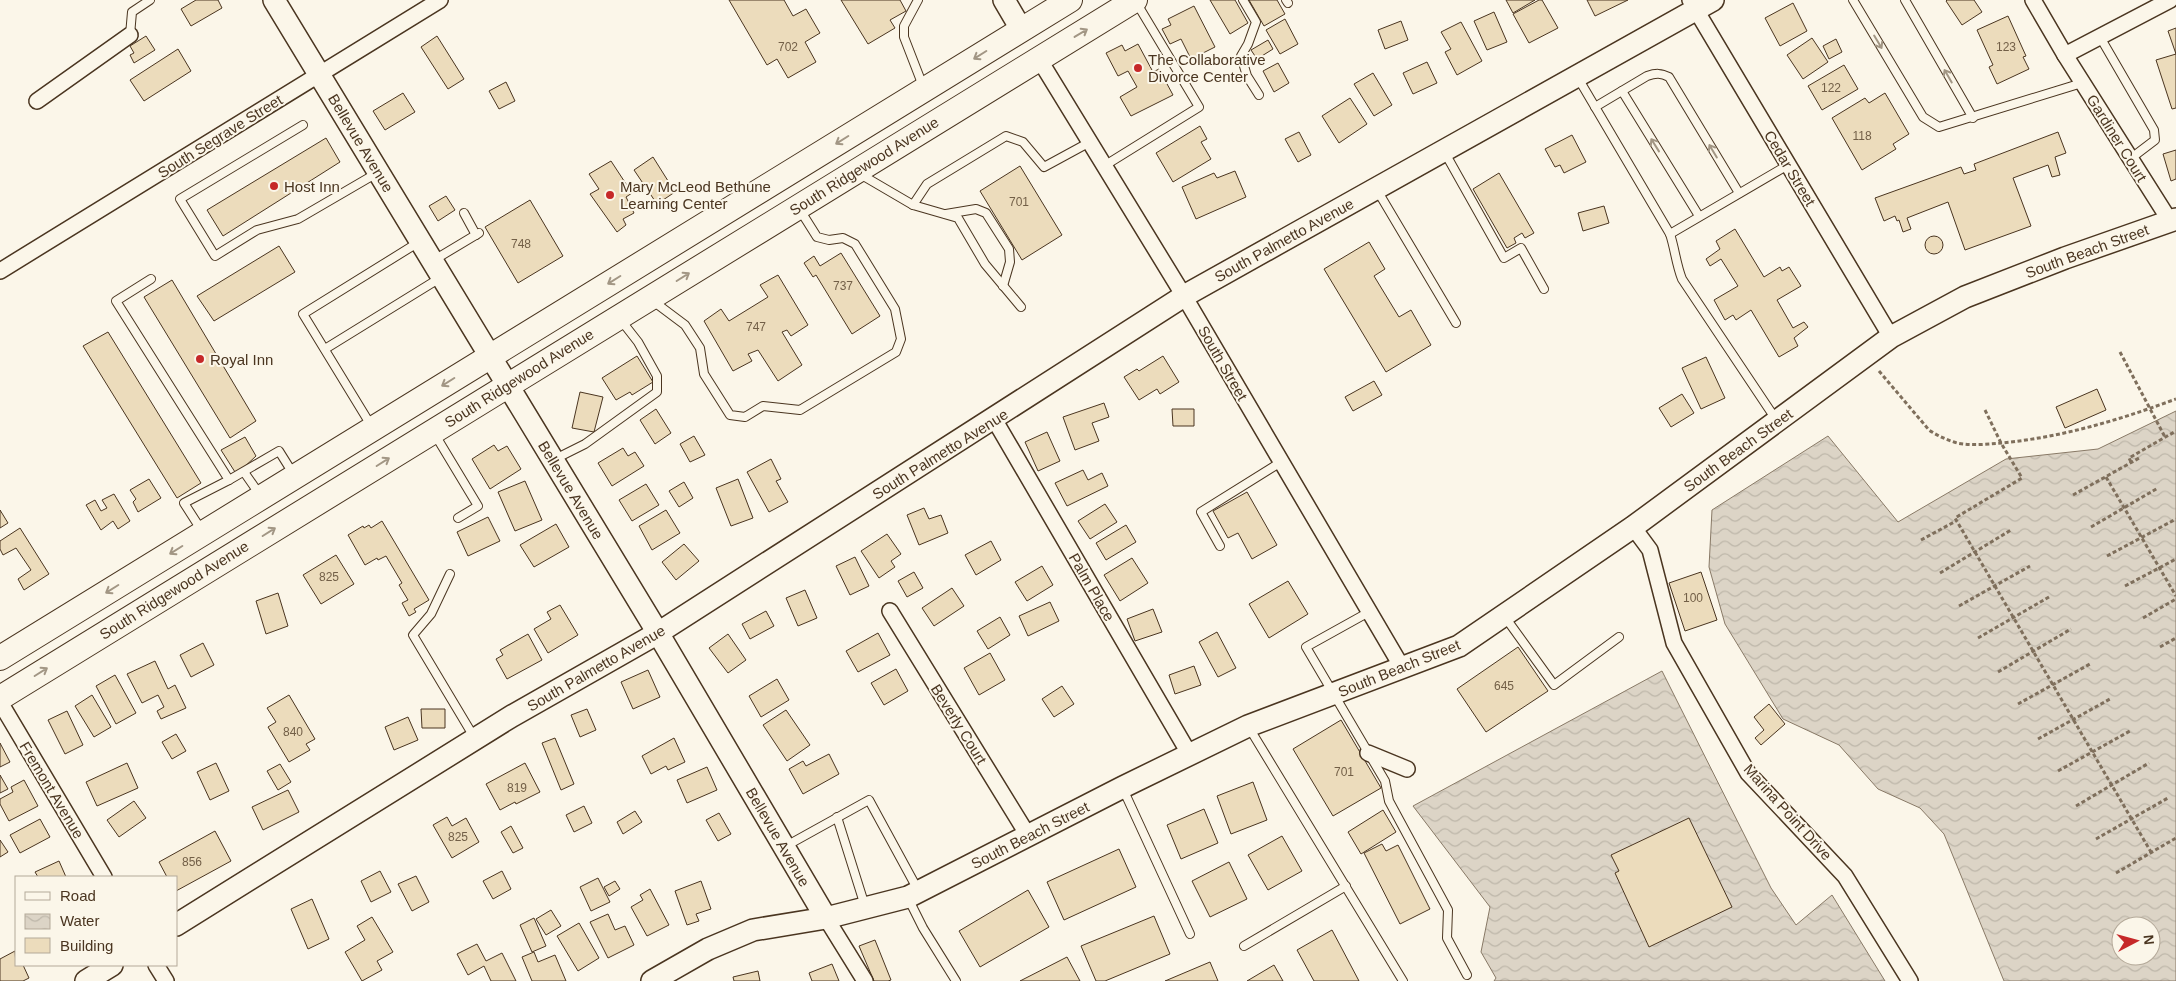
<svg xmlns="http://www.w3.org/2000/svg" width="2176" height="981" font-family="Arial,sans-serif">
<defs>
<pattern id="water-waves" width="16" height="10" patternUnits="userSpaceOnUse" patternTransform="scale(1.25)"><rect width="16" height="10" fill="#dcd4c6"/><path d="M0 5q4-4 8 0t8 0" fill="none" stroke="#beb7aa"/></pattern>
</defs>
<rect width="100%" height="100%" fill="#fbf6e9"/>
<g fill="url(#water-waves)" stroke="#887966" fill-rule="evenodd">
<path d="M2176 411V981H2004L1944 834 1920 808 1878 789 1839 745 1783 719 1725 624 1709 567 1712 510 1828 436 1898 522 2006 459 2098 449ZM2121 926H2151V956H2121Z"/>
<path d="M1662 671 1771 888 1796 925 1832 895 1885 981H1494L1496 978 1481 952 1490 907 1413 806Z"/>
</g>
<g fill="#ecdcbc" stroke="#4a3520">
<path d="M196 0H218L222 8 191 26 181 9Z"/>
<path d="M729 0H784L793 16 806 9 820 33 805 42 816 62 788 78 777 59 767 65Z"/>
<path d="M841 0H900L906 11 890 20 895 28 868 44Z"/>
<path d="M1210 0H1235L1248 23 1230 34Z"/>
<path d="M1249 0H1277L1285 14 1264 26Z"/>
<path d="M1506 0H1535L1513 13Z"/>
<path d="M1539 0H1542L1558 28 1529 43 1513 14Z"/>
<path d="M1587 0H1628L1595 16Z"/>
<path d="M1947 0H1974L1982 12 1962 25 1946 1Z"/>
<path d="M1793 3 1807 31 1780 46 1765 18Z"/>
<path d="M1194 6 1215 47 1191 59 1181 39 1170 44 1162 29 1171 25 1168 19Z"/>
<path d="M1494 12 1507 42 1487 50 1474 21Z"/>
<path d="M2008 16 2026 56 2023 57 2029 69 1997 84 1989 67 1993 65 1977 30Z"/>
<path d="M1285 19 1298 44 1280 54 1266 30Z"/>
<path d="M1401 21 1408 40 1385 49 1378 30Z"/>
<path d="M1461 22 1482 61 1457 75 1445 52 1451 49 1441 32Z"/>
<path d="M2176 28V108L2172 109 2156 60 2176 54 2168 31Z"/>
<path d="M146 36 155 50 134 63 130 55 134 53 130 46Z"/>
<path d="M437 36 464 79 448 89 421 47Z"/>
<path d="M1812 38 1828 62 1803 79 1787 55Z"/>
<path d="M1836 39 1842 52 1829 59 1823 46Z"/>
<path d="M1268 40 1273 49 1257 59 1251 50Z"/>
<path d="M1138 44 1153 72 1159 69 1173 95 1131 116 1120 97 1137 87 1128 71 1118 76 1106 53 1122 45 1125 51Z"/>
<path d="M178 49 191 71 144 101 130 80Z"/>
<path d="M1427 62 1437 83 1413 94 1403 73Z"/>
<path d="M1278 63 1289 83 1274 92 1263 71Z"/>
<path d="M1844 65 1858 89 1822 110 1808 86Z"/>
<path d="M1373 73 1392 105 1374 116 1354 84Z"/>
<path d="M506 82 515 101 499 109 489 91Z"/>
<path d="M403 93 415 112 385 130 373 111Z"/>
<path d="M1885 93 1909 134 1893 144 1896 149 1862 170 1832 118 1865 98 1869 103Z"/>
<path d="M1350 98 1367 124 1339 143 1322 116Z"/>
<path d="M1200 126 1207 139 1201 142 1211 159 1173 182 1156 153Z"/>
<path d="M1299 132 1311 155 1298 162 1285 139Z"/>
<path d="M2058 132 2066 153 2055 157 2060 175 2052 177 2048 165 2013 178 2031 226 1965 250 1948 202 1907 218 1911 229 1903 232 1899 220 1897 221 1895 216 1884 221 1875 198 1961 167 1964 174 1976 170 1974 164Z"/>
<path d="M1572 135 1586 162 1564 173 1560 165 1555 167 1545 149Z"/>
<path d="M326 138 340 162 223 236 207 210Z"/>
<path d="M2176 150V179L2171 181 2163 154Z"/>
<path d="M653 157 675 192 657 204 634 170Z"/>
<path d="M611 161 632 193 626 197 634 213 623 219 626 225 617 232 590 194 599 189 589 174Z"/>
<path d="M1020 166 1062 235 1022 260 980 191Z"/>
<path d="M1235 171 1246 197 1196 219 1182 187 1214 173 1217 178Z"/>
<path d="M1499 173 1534 233 1525 238 1522 233 1514 238 1516 243 1507 248 1473 189Z"/>
<path d="M446 196 455 210 438 221 429 206Z"/>
<path d="M530 200 563 256 518 283 485 227Z"/>
<path d="M1604 206 1609 223 1583 231 1578 213Z"/>
<path d="M1735 229 1764 277 1780 267 1782 271 1789 267 1801 286 1777 300 1793 328 1804 322 1808 327 1794 338 1798 346 1779 357 1751 310 1736 320 1733 315 1725 320 1714 300 1738 286 1721 259 1710 266 1706 259 1720 249 1716 241Z"/>
<circle cx="1934" cy="245" r="9"/>
<path d="M1369 242 1385 269 1374 276 1399 317 1411 310 1431 345 1386 372 1324 269Z"/>
<path d="M279 246 295 272 214 321 197 296Z"/>
<path d="M841 253 880 316 852 334 816 275 813 277 804 263 814 256 820 266Z"/>
<path d="M778 275 808 325 791 336 787 330 782 332 802 365 778 381 758 350 748 354 752 361 733 371 704 321 721 309 729 321 768 297 760 285Z"/>
<path d="M172 280 256 421 230 438 144 297Z"/>
<path d="M108 332 201 483 177 498 83 346Z"/>
<path d="M637 356 653 382 632 395 630 392 616 400 602 378Z"/>
<path d="M1163 356 1179 382 1160 394 1157 389 1139 400 1124 377 1137 369 1139 371Z"/>
<path d="M1706 357 1725 398 1701 409 1682 368Z"/>
<path d="M1374 381 1382 395 1353 411 1345 397Z"/>
<path d="M2097 389 2106 410 2065 428 2056 407Z"/>
<path d="M580 392 603 397 594 432 572 428Z"/>
<path d="M1682 394 1694 413 1671 427 1659 408Z"/>
<path d="M1104 403 1109 417 1092 423 1099 441 1075 450 1063 417Z"/>
<path d="M656 409 671 433 655 444 640 420Z"/>
<path d="M1172 409H1194V426H1173Z"/>
<path d="M1047 432 1060 461 1038 471 1025 442Z"/>
<path d="M694 436 705 455 690 462 680 444Z"/>
<path d="M245 437 256 456 240 471 235 472 221 450Z"/>
<path d="M494 445 498 451 507 446 521 469 490 489 472 459Z"/>
<path d="M623 448 628 456 635 452 644 466 612 486 598 463Z"/>
<path d="M771 459 781 479 776 481 788 502 769 512 747 472Z"/>
<path d="M1083 470 1088 480 1102 473 1108 486 1067 506 1055 483Z"/>
<path d="M149 479 161 498 138 512 133 502 136 499 130 490Z"/>
<path d="M738 479 753 518 731 526 716 488Z"/>
<path d="M525 481 542 520 515 531 498 492Z"/>
<path d="M684 482 693 498 679 507 669 491Z"/>
<path d="M646 484 659 505 632 521 619 500Z"/>
<path d="M1247 492 1277 545 1252 559 1238 533 1228 538 1213 511Z"/>
<path d="M114 494 130 521 118 529 113 521 101 530 86 505 95 500 101 511 107 508 102 500Z"/>
<path d="M1105 504 1117 522 1090 539 1078 521Z"/>
<path d="M924 508 929 519 941 515 948 533 919 545 907 515Z"/>
<path d="M0 510 8 523 0 528Z"/>
<path d="M666 510 680 533 652 550 639 526Z"/>
<path d="M488 517 500 541 468 556 457 532Z"/>
<path d="M382 521 429 600 414 609 416 612 409 616 402 603 408 600 399 585 402 583 386 556 378 560 377 558 365 565 348 535 363 526 364 528 369 525 371 528Z"/>
<path d="M556 524 569 547 534 567 520 545Z"/>
<path d="M1126 525 1136 542 1106 560 1096 543Z"/>
<path d="M20 528 49 574 24 590 18 579 31 570 16 548 3 555 0 549V541Z"/>
<path d="M887 534 901 554 891 561 895 567 879 578 861 551Z"/>
<path d="M991 541 1001 560 976 575 965 555Z"/>
<path d="M684 544 699 561 676 580 662 562Z"/>
<path d="M336 555 354 584 321 604 303 575Z"/>
<path d="M855 557 869 586 850 595 836 566Z"/>
<path d="M1132 558 1148 583 1120 601 1104 575Z"/>
<path d="M1042 566 1053 585 1027 601 1015 582Z"/>
<path d="M914 572 923 588 907 597 898 581Z"/>
<path d="M1701 572 1717 620 1685 631 1669 583Z"/>
<path d="M1288 581 1308 614 1269 638 1249 604Z"/>
<path d="M952 588 964 606 934 626 922 608Z"/>
<path d="M805 590 817 618 798 626 786 598Z"/>
<path d="M278 593 288 626 266 634 256 601Z"/>
<path d="M1050 602 1059 621 1028 636 1019 616Z"/>
<path d="M560 605 578 635 548 653 534 629 551 619 547 612Z"/>
<path d="M1153 609 1162 632 1135 641 1127 619Z"/>
<path d="M766 611 774 626 750 639 742 624Z"/>
<path d="M1000 617 1010 635 988 649 977 631Z"/>
<path d="M1217 632 1236 668 1218 677 1199 642Z"/>
<path d="M878 633 890 655 858 672 846 651Z"/>
<path d="M528 634 542 660 507 679 496 659 503 655 500 650Z"/>
<path d="M728 634 746 660 728 673 709 648Z"/>
<path d="M203 643 214 665 191 677 180 655Z"/>
<path d="M1518 647 1548 691 1486 732 1457 689Z"/>
<path d="M990 653 1005 680 979 695 964 668Z"/>
<path d="M155 661 168 689 175 685 186 708 161 719 157 711 164 707 158 695 142 703 127 674Z"/>
<path d="M1194 666 1201 685 1175 694 1169 675Z"/>
<path d="M896 669 908 691 884 705 871 683Z"/>
<path d="M648 670 660 697 633 709 621 682Z"/>
<path d="M115 675 136 713 116 724 96 686Z"/>
<path d="M777 679 789 700 761 717 749 696Z"/>
<path d="M1062 686 1074 704 1054 717 1042 699Z"/>
<path d="M92 695 111 727 94 737 75 706Z"/>
<path d="M289 695 315 739 306 744 310 750 289 762 268 727 276 722 267 708Z"/>
<path d="M1769 704 1785 724 1761 745 1755 738 1764 730 1754 717Z"/>
<path d="M421 709H445V728H422Z"/>
<path d="M587 709 596 730 580 737 571 715Z"/>
<path d="M786 710 810 745 787 761 763 725Z"/>
<path d="M67 711 83 745 65 754 48 720Z"/>
<path d="M408 717 418 740 394 750 385 727Z"/>
<path d="M1341 720 1381 788 1333 816 1293 749Z"/>
<path d="M176 734 186 751 172 759 162 742Z"/>
<path d="M555 738 574 784 561 790 542 743Z"/>
<path d="M674 738 685 762 668 770 666 766 651 774 642 756Z"/>
<path d="M0 743 10 762 0 767Z"/>
<path d="M829 754 839 774 803 794 789 769 803 761 806 766Z"/>
<path d="M127 763 138 788 97 806 86 782Z"/>
<path d="M216 763 229 791 210 800 197 772Z"/>
<path d="M525 763 540 792 516 804 515 802 500 810 486 784Z"/>
<path d="M280 764 291 782 278 790 267 771Z"/>
<path d="M707 767 717 790 687 803 677 780Z"/>
<path d="M0 775 8 789 0 793Z"/>
<path d="M24 780 38 806 9 821 0 804V799L13 792 11 787Z"/>
<path d="M1253 782 1267 820 1231 834 1217 796Z"/>
<path d="M288 790 299 812 263 830 252 807Z"/>
<path d="M134 801 146 818 119 837 107 820Z"/>
<path d="M584 806 592 823 574 832 566 815Z"/>
<path d="M1204 809 1218 843 1181 859 1167 825Z"/>
<path d="M1383 810 1396 832 1361 854 1348 832Z"/>
<path d="M635 811 642 822 623 834 617 822Z"/>
<path d="M719 813 731 834 718 841 706 820Z"/>
<path d="M447 817 452 826 466 818 479 842 452 858 433 825Z"/>
<path d="M1689 818 1732 907 1649 947 1615 873 1619 871 1611 855Z"/>
<path d="M40 819 50 837 20 853 10 835Z"/>
<path d="M511 826 523 848 513 853 501 832Z"/>
<path d="M215 831 231 861 176 891V877H167L159 862Z"/>
<path d="M1282 836 1302 871 1268 890 1248 855Z"/>
<path d="M0 840 8 852 0 857Z"/>
<path d="M1382 844 1386 851 1398 845 1430 909 1400 924 1364 853Z"/>
<path d="M1119 849 1136 887 1064 920 1047 882Z"/>
<path d="M59 861 66 877H38L35 872Z"/>
<path d="M1229 862 1247 899 1210 917 1192 881Z"/>
<path d="M380 871 391 892 371 902 361 881Z"/>
<path d="M502 871 511 889 493 899 483 881Z"/>
<path d="M416 876 429 902 412 911 398 884Z"/>
<path d="M598 878 610 902 591 911 580 887Z"/>
<path d="M615 881 620 889 609 896 604 887Z"/>
<path d="M701 881 711 909 696 914 699 921 687 925 675 891Z"/>
<path d="M650 889 669 925 647 936 631 907 643 900 640 895Z"/>
<path d="M1028 890 1049 927 980 967 959 931Z"/>
<path d="M312 899 329 939 308 949 291 909Z"/>
<path d="M551 910 561 926 546 935 536 919Z"/>
<path d="M608 914 615 930 625 926 634 945 608 958 590 922Z"/>
<path d="M1154 916 1170 954 1105 981H1096L1081 946Z"/>
<path d="M372 917 393 952 377 961 382 970 362 981 345 952 365 940 357 926Z"/>
<path d="M534 918 546 946 532 952 520 925Z"/>
<path d="M579 923 599 958 578 971 557 936Z"/>
<path d="M1332 930 1359 981H1314L1297 950Z"/>
<path d="M875 940 891 980 888 981H874L859 946Z"/>
<path d="M477 944 486 961 502 953 516 981H491L484 966 468 975 457 954Z"/>
<path d="M15 951 16 965H23L29 978 23 981H0V959Z"/>
<path d="M534 952 538 962 555 955 566 981H532L522 957Z"/>
<path d="M1067 957 1080 981H1020Z"/>
<path d="M1210 962 1218 981H1165Z"/>
<path d="M832 964 839 981H812L809 973Z"/>
<path d="M1274 965 1283 981H1247Z"/>
<path d="M758 971 760 981H734L733 977Z"/>
</g>
<g fill="none" stroke-linecap="round" stroke-linejoin="round">
<defs>
<g id="lane">
<path d="M918 0 904 26V37L923 86"/>
<path d="M1243 0 1256 22 1248 44 1241 56 1247 76 1259 95"/>
<path d="M1286 0 1288 3"/>
<path d="M1853 0 1923 117 1939 127 2082 83"/>
<path d="M1905 0 1973 118"/>
<path d="M130 35 132 12 150 0"/>
<path d="M2100 37 2154 130 2155 140 2130 159"/>
<path d="M1578 78 1670 234C1675 249 1676 264 1682 279L1777 421"/>
<path d="M1622 91 1699 216"/>
<path d="M1595 107 1647 76C1656 73 1661 73 1669 77L1739 193"/>
<path d="M303 125 180 199 215 256 257 230 298 219 377 173"/>
<path d="M1445 153 1504 258 1521 248 1544 289"/>
<path d="M1104 166 1199 107 1136 2"/>
<path d="M860 174 913 205"/>
<path d="M1377 190 1456 323"/>
<path d="M464 213 476 235"/>
<path d="M946 214 976 209 986 213 1009 249 1010 262 1003 286"/>
<path d="M1670 234 1788 165"/>
<path d="M434 260 479 233"/>
<path d="M151 279 116 301 229 480 184 503 202 531"/>
<path d="M653 301 685 325 700 348 704 374 730 415 745 417 763 406 800 410 896 352 901 339 895 309 855 244 843 238 829 240 817 237 800 210"/>
<path d="M1021 307 985 264 958 218 913 205 927 184 1006 136 1023 142 1044 167 1090 142"/>
<path d="M325 349 440 278"/>
<path d="M372 427 303 314 419 242"/>
<path d="M434 433 478 506 458 518"/>
<path d="M555 459 585 444 657 392V376L638 342 620 319"/>
<path d="M244 472 260 495"/>
<path d="M229 480 279 451 294 475"/>
<path d="M1220 546 1201 512 1281 462"/>
<path d="M450 574 431 614 413 635 474 737"/>
<path d="M1369 612 1306 647 1385 781 1389 801 1448 910 1447 938 1467 975"/>
<path d="M1505 617 1554 685 1619 637"/>
<path d="M1248 726 1403 981"/>
<path d="M1123 789 1190 934"/>
<path d="M837 817 865 906"/>
<path d="M786 846 869 800 918 890"/>
<path d="M908 898 923 928 956 981"/>
<path d="M1244 946 1346 886"/>
</g>
<g id="street">
<path d="M1690 0 1891 337"/>
<path d="M2033 0 2065 55 2170 221"/>
<path d="M2065 55 2170 0"/>
<path d="M1039 59 1184 296 1403 669"/>
<path d="M37 101 130 35"/>
<path d="M0 271 440 0"/>
<path d="M994 419 1190 755"/>
<path d="M1633 527 1650 550 1674 643 1748 773 1845 876 1910 981"/>
<path d="M890 611 1029 837"/>
<path d="M0 702 104 877"/>
<path d="M1368 753 1407 769"/>
<path d="M826 918 865 981"/>
<path d="M156 965 166 981"/>
</g>
<g id="secondary">
<path d="M274 0 658 633 826 918"/>
<path d="M1004 0 1021 29"/>
<path d="M176 925 512 716 658 633 1184 296 1713 0"/>
<path d="M86 981 112 965"/>
<path d="M652 981 708 949 753 930 826 918 908 897 1123 787 1248 726 1459 646 1633 527 1891 337 1965 297 2065 258 2176 219"/>
</g>
<g id="primary">
<path d="M0 658 1070 0"/>
<path d="M0 698 1135 0"/>
</g>
</defs>
<use href="#lane" stroke="#4a3520" stroke-width="10"/>
<use href="#street" stroke="#4a3520" stroke-width="18"/>
<use href="#secondary" stroke="#4a3520" stroke-width="24"/>
<use href="#primary" stroke="#4a3520" stroke-width="26"/>
<g stroke="#7f6f5c" stroke-width="3" stroke-dasharray="4 2.5" stroke-linecap="butt">
<path d="M2120 352 2165 437"/>
<path d="M1879 371 1929 430C1938 436 1947 440 1957 443 1972 446 1988 444 2002 443 2063 437 2119 420 2176 399"/>
<path d="M1985 410 2001 443 2022 478 1955 518 2151 852"/>
<path d="M2131 462 2129 458 2176 431"/>
<path d="M2106 477 2176 596"/>
<path d="M2073 495 2141 457"/>
<path d="M2091 527 2158 488"/>
<path d="M1921 540 1956 521"/>
<path d="M2107 556 2176 519"/>
<path d="M1940 573 2011 530"/>
<path d="M2125 586 2176 559"/>
<path d="M1959 606 2030 566"/>
<path d="M2143 618 2176 599"/>
<path d="M1978 638 2049 597"/>
<path d="M2160 647 2176 638"/>
<path d="M1998 672 2071 629"/>
<path d="M2018 704 2090 664"/>
<path d="M2038 739 2110 699"/>
<path d="M2058 771 2130 731"/>
<path d="M2076 806 2149 763"/>
<path d="M2096 839 2168 798"/>
<path d="M2116 873 2176 838"/>
</g>
<use href="#lane" stroke="#fbf6e9" stroke-width="8"/>
<use href="#street" stroke="#fbf6e9" stroke-width="15"/>
<use href="#secondary" stroke="#fbf6e9" stroke-width="21"/>
<use href="#primary" stroke="#fbf6e9" stroke-width="24"/>
</g>
<defs><path id="oneway-shaft" d="M-6 0H5M1.5-3L5.5 0L1.5 3" fill="none" stroke-width="1.6" stroke-linecap="round" stroke-linejoin="round" transform="scale(1.25)"/></defs>
<g stroke="#a29684">
<use href="#oneway-shaft" transform="translate(1081 33) rotate(-31)"/>
<use href="#oneway-shaft" transform="translate(1878 42) rotate(59)"/>
<use href="#oneway-shaft" transform="translate(980 55) rotate(148)"/>
<use href="#oneway-shaft" transform="translate(1948 76) rotate(-120)"/>
<use href="#oneway-shaft" transform="translate(842 140) rotate(148)"/>
<use href="#oneway-shaft" transform="translate(1655 145) rotate(-122)"/>
<use href="#oneway-shaft" transform="translate(1713 151) rotate(-121)"/>
<use href="#oneway-shaft" transform="translate(683 277) rotate(-32)"/>
<use href="#oneway-shaft" transform="translate(614 280) rotate(148)"/>
<use href="#oneway-shaft" transform="translate(448 382) rotate(148)"/>
<use href="#oneway-shaft" transform="translate(383 462) rotate(-32)"/>
<use href="#oneway-shaft" transform="translate(269 532) rotate(-32)"/>
<use href="#oneway-shaft" transform="translate(176 550) rotate(148)"/>
<use href="#oneway-shaft" transform="translate(112 589) rotate(148)"/>
<use href="#oneway-shaft" transform="translate(41 672) rotate(-32)"/>
</g>
<g fill="#c62828" stroke="#fbf6e9" stroke-width="2">
<circle cx="1138" cy="68" r="5"/>
<circle cx="274" cy="186" r="5"/>
<circle cx="610" cy="195" r="5"/>
<circle cx="200" cy="359" r="5"/>
</g>
<g text-anchor="middle" dominant-baseline="central" stroke-width="4" stroke-linejoin="round" paint-order="stroke">
<g font-size="12" fill="#725f47">
<text x="788" y="47">702</text>
<text x="2006" y="47">123</text>
<text x="1831" y="88">122</text>
<text x="1862" y="136">118</text>
<text x="1019" y="202">701</text>
<text x="521" y="244">748</text>
<text x="843" y="286">737</text>
<text x="756" y="327">747</text>
<text x="329" y="577">825</text>
<text x="1693" y="598">100</text>
<text x="1504" y="686">645</text>
<text x="293" y="732">840</text>
<text x="1344" y="772">701</text>
<text x="517" y="788">819</text>
<text x="458" y="837">825</text>
<text x="192" y="862">856</text>
</g>
<g font-size="15" fill="#4a3520" stroke="#fbf6e9" text-anchor="start">
<text x="1148" y="59">The Collaborative<tspan x="1148" dy="17">Divorce Center</tspan></text>
<text x="284" y="186">Host Inn</text>
<text x="620" y="186">Mary McLeod Bethune<tspan x="620" dy="17">Learning Center</tspan></text>
<text x="210" y="359">Royal Inn</text>
</g>
<g font-size="15" fill="#4a3520" stroke="#fbf6e9">
<text transform="translate(220 136) rotate(-32)">South Segrave Street</text>
<text transform="translate(2117 138) rotate(58)">Gardiner Court</text>
<text transform="translate(361 143) rotate(59)">Bellevue Avenue</text>
<text transform="translate(864 166) rotate(-32)">South Ridgewood Avenue</text>
<text transform="translate(1790 168) rotate(59)">Cedar Street</text>
<text transform="translate(1284 240) rotate(-29)">South Palmetto Avenue</text>
<text transform="translate(2087 251) rotate(-20)">South Beach Street</text>
<text transform="translate(1223 363) rotate(60)">South Street</text>
<text transform="translate(519 378) rotate(-32)">South Ridgewood Avenue</text>
<text transform="translate(1738 450) rotate(-36)">South Beach Street</text>
<text transform="translate(940 454) rotate(-32)">South Palmetto Avenue</text>
<text transform="translate(571 490) rotate(59)">Bellevue Avenue</text>
<text transform="translate(1092 587) rotate(60)">Palm Place</text>
<text transform="translate(174 590) rotate(-32)">South Ridgewood Avenue</text>
<text transform="translate(596 668) rotate(-30)">South Palmetto Avenue</text>
<text transform="translate(1399 668) rotate(-22)">South Beach Street</text>
<text transform="translate(959 724) rotate(58)">Beverly Court</text>
<text transform="translate(52 790) rotate(59)">Fremont Avenue</text>
<text transform="translate(1788 812) rotate(48)">Marina Point Drive</text>
<text transform="translate(1030 835) rotate(-27)">South Beach Street</text>
<text transform="translate(778 837) rotate(60)">Bellevue Avenue</text>
</g>
</g>
<rect x="15" y="876" width="162" height="90" fill="#fbf6e9" stroke="#b4a999"/>
<rect x="25" y="892" width="25" height="8" fill="#fbf6e9" stroke="#b4a999"/>
<text x="60" y="901" font-size="15" fill="#4a3520">Road</text>
<rect x="25" y="914" width="25" height="15" fill="url(#water-waves)" stroke="#b4a999"/>
<text x="60" y="926" font-size="15" fill="#4a3520">Water</text>
<rect x="25" y="938" width="25" height="15" fill="#ecdcbc" stroke="#b4a999"/>
<text x="60" y="951" font-size="15" fill="#4a3520">Building</text>
<g transform="translate(2136 941) rotate(84)"><circle r="24" fill="#fbf6e9" stroke="#b4a999"/>
<path d="M0-4L9 19L0 12L-9 19Z" fill="#c62828"/>
<text y="-8" font-size="14" font-weight="bold" text-anchor="middle" fill="#4a3520">N</text>
</g>
</svg>
